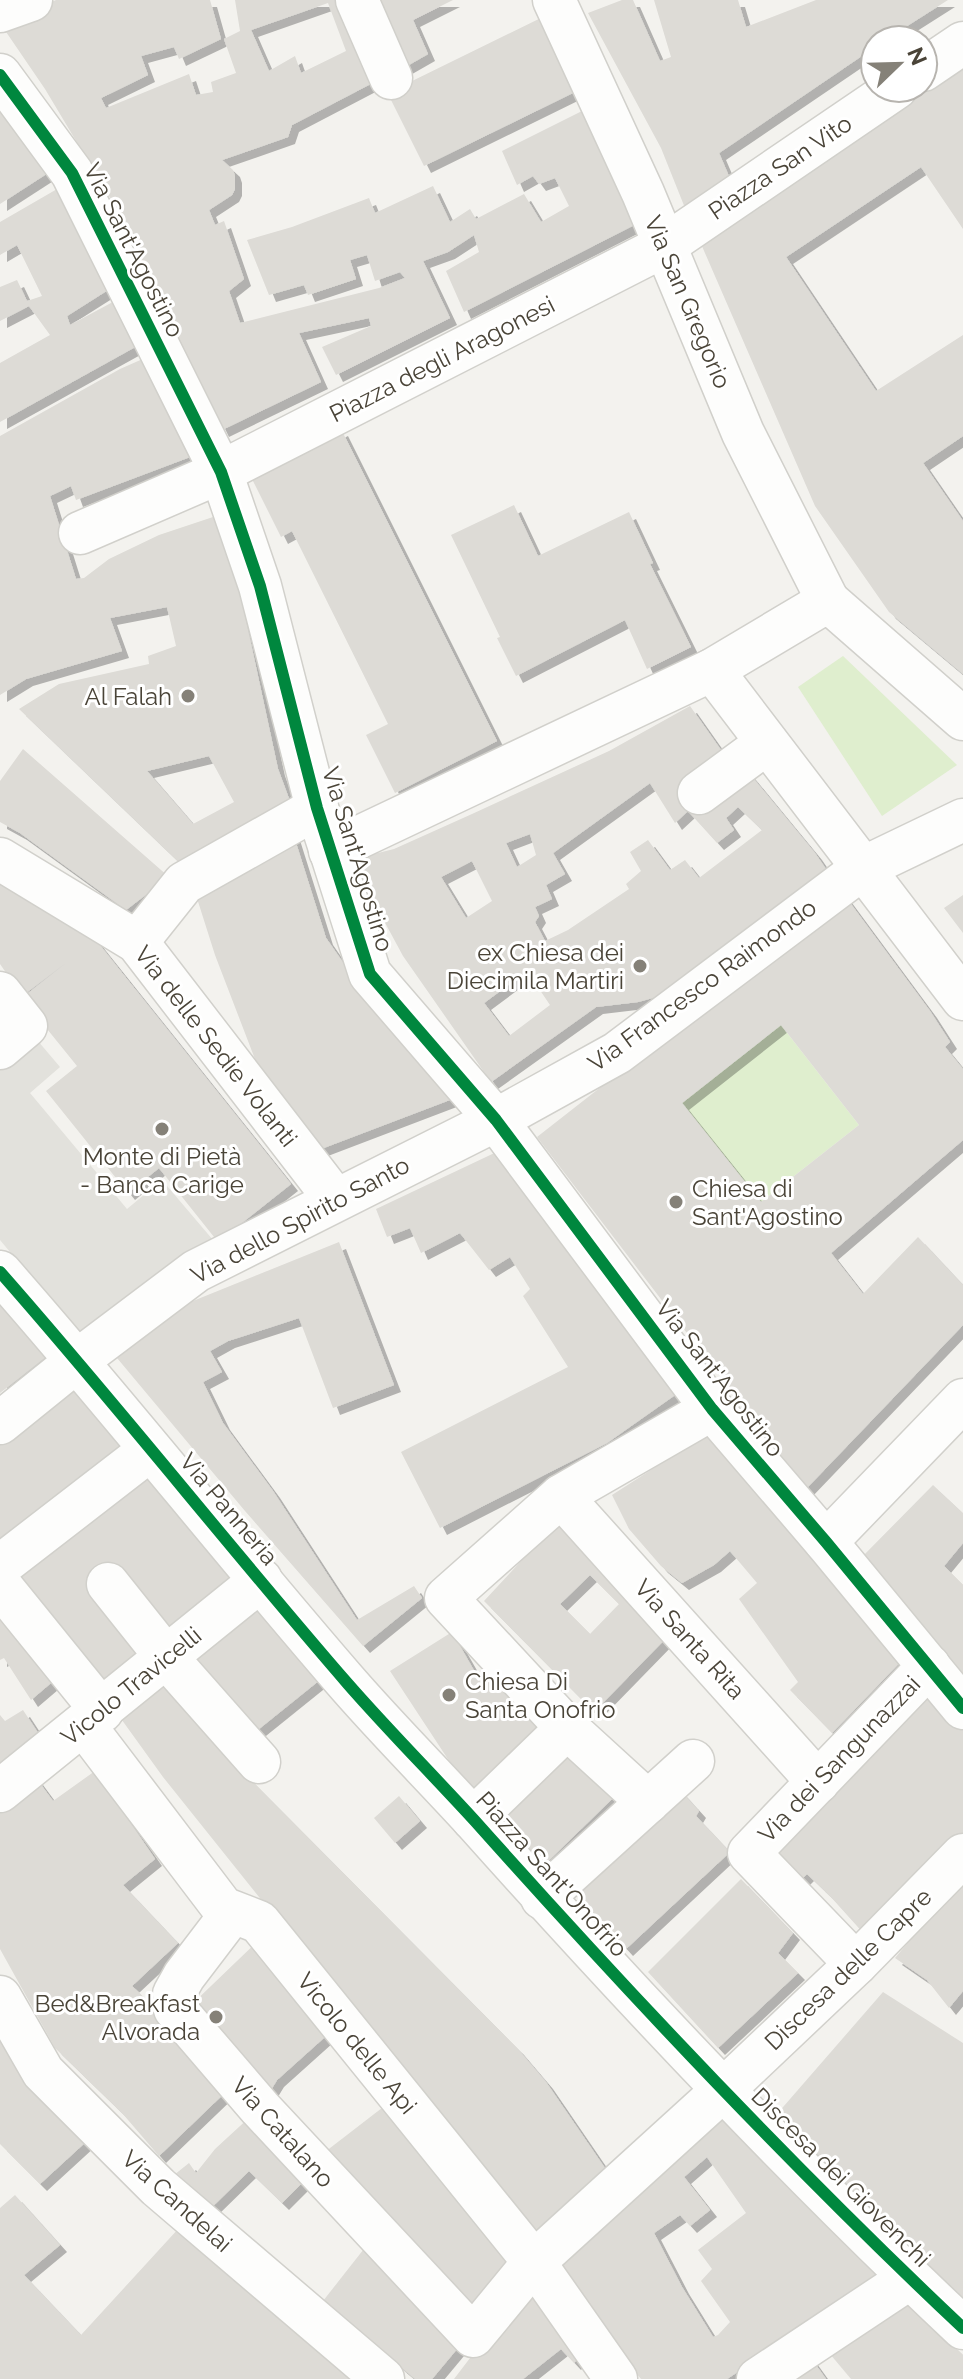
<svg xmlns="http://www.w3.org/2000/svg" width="963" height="2379" font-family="Raleway,sans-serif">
<defs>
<filter id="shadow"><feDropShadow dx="7" dy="7" stdDeviation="0" flood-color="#0004"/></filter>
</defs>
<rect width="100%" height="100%" fill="#f3f2ee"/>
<g fill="#dfeece">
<path d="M843 656 957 765 882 816 798 687Z"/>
<path d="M781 1025 859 1125 761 1202 682 1103Z"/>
</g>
<path fill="#e2e1dc" d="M32 1034 60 1067 30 1093 127 1209 162 1180 213 1240 88 1345 0 1240V1061Z"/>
<g fill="#dddbd6" fill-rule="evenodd" filter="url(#shadow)">
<path d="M56 0H210L221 39 179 59 174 47 141 56 148 75 101 98 106 108 189 74 196 95 213 92 211 82 236 73 224 39 240 31 235 0H345L382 78 292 125 288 137 222 160 233 170 235 176V189L232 195 209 210 215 225 224 221 244 279 229 291 240 323 379 288 405 278 400 272 375 281 367 255 350 260 356 279 308 295 304 285 269 295 247 240 292 227 369 198 375 213 433 186 450 222 470 209 476 219 524 194 541 222 569 206 555 178 539 184 533 176 517 185 502 151 594 105 646 219 464 312 446 271 479 252 474 235 448 252 423 261 450 318 336 375 322 347 371 326 369 318 299 333 321 382 222 430 112 201 45 89 2 26ZM328 3 346 51 301 73 295 56 269 71 251 30Z"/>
<path d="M369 0H453L413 20 428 54 400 70Z"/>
<path d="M622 0H633L660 61 671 57 654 0H738L746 27 816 0H948L885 40H875V47L719 153 731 181 685 208 661 148 588 13Z"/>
<path d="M551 13 587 86 424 166 385 88 406 84Z"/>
<path d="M963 57V229L921 167 786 257 876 391 963 335V436L923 463 963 521V674L889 612 815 506 698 237Z"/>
<path d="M0 90 51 171 0 204Z"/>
<path d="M64 185 119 283 67 316 70 325 124 296 146 341 0 422V363L50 335 29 306 0 321V287L17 280 27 301 42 296 17 245 0 255V222Z"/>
<path d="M154 354 198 454 76 500 71 486 50 496 76 579 84 578 109 559 159 535 219 515 239 588 278 769 294 812 186 869 19 709 59 684 149 664 148 656 176 646 167 607 110 618 122 651 26 679 0 695V436L120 369ZM209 756 234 802 193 824 147 771Z"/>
<path d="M341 429 497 741 395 793 366 735 388 724 292 531 281 537 250 475Z"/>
<path d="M514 505 538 556 629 512 653 563 650 564 691 647 647 669 625 620 516 676 497 638 500 637 451 535Z"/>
<path d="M690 706 728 760 744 767 815 853 830 875 678 991 638 1002 596 1007 491 1082 403 956 376 906 354 859 394 849 472 814 609 751ZM650 783 675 823 688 811 717 843 734 830 726 818 738 807 762 830 699 878 685 860 670 870 648 840 630 852 641 871 626 884 629 889 568 930 545 941 535 922 539 916 535 907 552 899 546 885 565 874 553 853ZM530 834 536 855 517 867 506 843ZM472 861 492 901 466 918 441 877ZM527 971 550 1005 509 1036 484 1003Z"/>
<path d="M23 749 169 877 126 910 20 833 0 822V781Z"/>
<path d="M291 827 326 938 367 997 455 1098 321 1149 263 1080 215 955 195 892Z"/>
<path d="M0 873 95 939 291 1184 218 1242 159 1168 128 1193 46 1091 77 1066 22 998 66 963 22 996 0 964Z"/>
<path d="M963 895V933L944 908Z"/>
<path d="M845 896 930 1011 950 1042 945 1047 963 1069V1140L831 1253 863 1294 918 1237 963 1285V1325L804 1491 722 1379 537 1137ZM781 1025 859 1125 761 1202 682 1103Z"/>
<path d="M505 1148 685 1388 607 1443 440 1528 401 1452 568 1367 523 1296 530 1289 510 1257 489 1270 460 1233 421 1253 410 1228 387 1237 376 1209Z"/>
<path d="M339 1242 394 1385 333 1408 299 1318 228 1341 210 1351 222 1372 203 1382 223 1423 273 1491 357 1620 414 1586 422 1598 363 1646 245 1511 112 1352 183 1305Z"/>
<path d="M0 1296 51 1353 0 1393Z"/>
<path d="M72 1383 123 1450 0 1543V1437Z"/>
<path d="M710 1432 908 1654 832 1733 790 1690 798 1682 739 1599 757 1583 730 1551 714 1565 682 1583 661 1566 629 1529 612 1495Z"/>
<path d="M142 1464 237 1581 100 1691 8 1570Z"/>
<path d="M933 1485 963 1513V1543L944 1566 963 1585V1677L860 1559Z"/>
<path d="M561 1518 671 1633 594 1712 484 1601ZM590 1575 619 1604 590 1634 560 1604Z"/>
<path d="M251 1598 321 1679 249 1737 183 1655Z"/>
<path d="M0 1613 65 1671 31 1700 4 1658 0 1660Z"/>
<path d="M452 1632 476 1674 489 1664 545 1728 478 1795 461 1779 390 1671Z"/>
<path d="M162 1672 232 1761 517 2048 546 2082 609 2174 535 2242 163 1777 114 1709Z"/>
<path d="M931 1685 963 1726V1840L866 1936 829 1895 807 1874 803 1878 773 1847Z"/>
<path d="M23 1710 44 1742 0 1778V1715L5 1721Z"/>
<path d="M565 1751 612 1799 541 1868 494 1821Z"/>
<path d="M95 1771 155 1859 123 1885 178 1943 132 1986 235 2083 159 2156 122 2113 55 2048 0 1949V1806L36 1778 53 1801Z"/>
<path d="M680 1790 699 1811 696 1816 730 1852 626 1949 574 1892Z"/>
<path d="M399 1796 420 1821 395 1843 374 1818Z"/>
<path d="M963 1877V1991L949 2008 927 1980 895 1958Z"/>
<path d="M741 1879 793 1933 778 1953 798 1973 718 2048 648 1972Z"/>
<path d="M263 1936 336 2027 277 2080 266 2098 186 2010Z"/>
<path d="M883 1992 963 2043V2302L777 2114Z"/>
<path d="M0 2039 8 2054 89 2139 40 2184 0 2144Z"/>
<path d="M391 2101 521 2262 471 2323 321 2155Z"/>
<path d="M722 2104 885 2274 727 2379H641L549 2263ZM707 2157 746 2213 698 2250 712 2269 701 2281 730 2322 718 2335 713 2337 682 2287 654 2233 680 2215 690 2226 710 2210 684 2177Z"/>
<path d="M252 2115 310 2175 282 2203 249 2171 209 2210 174 2175 189 2163 196 2173 215 2149Z"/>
<path d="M15 2195 60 2245 24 2275 81 2335 179 2228 362 2379H0V2208Z"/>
<path d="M367 2245 462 2343 432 2379H415L323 2301Z"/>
<path d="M532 2277 587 2349 574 2363 561 2349 523 2379H454Z"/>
<path d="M910 2303 963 2355V2379H851L830 2354Z"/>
<path d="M808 2354 826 2379H785Z"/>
</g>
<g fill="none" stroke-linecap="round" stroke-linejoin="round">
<defs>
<g id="minor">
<path d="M357 0 391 78"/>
<path d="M554 0 643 193 743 433 828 601"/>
<path d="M0 11 31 0"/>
<path d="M923 70 963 43"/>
<path d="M0 75 72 173 221 472 260 586 317 808 370 974 496 1120 712 1409 826 1542 963 1708"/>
<path d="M80 533 221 472 664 246 896 88"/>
<path d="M712 670 963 999"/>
<path d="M699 793 767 743"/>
<path d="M330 851 712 670 828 601 963 719"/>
<path d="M0 859 137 942 335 1199"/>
<path d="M137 942 184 883 317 808"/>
<path d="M0 993 26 1026 0 1048"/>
<path d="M0 1272C119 1407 230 1548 348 1684 389 1731 433 1775 475 1821 631 1996 792 2167 963 2328"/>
<path d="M0 1423 78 1360 196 1271 496 1120 617 1053 863 868 963 820"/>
<path d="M561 1496 818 1782"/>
<path d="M826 1542 963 1400"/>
<path d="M0 1566 150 1450"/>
<path d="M108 1584 167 1658 259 1762"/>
<path d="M0 1585 102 1711"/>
<path d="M84 1725 223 1908 259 1922 534 2262 616 2379"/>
<path d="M0 1791 261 1580"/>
<path d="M648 1802 567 1728 446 1598 561 1496 712 1409"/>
<path d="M473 1819 567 1728"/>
<path d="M542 1898 693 1761"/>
<path d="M232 1913 184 1976 174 1994 175 2009 260 2108 473 2336 534 2262 723 2090 856 1964 963 1855"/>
<path d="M856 1964 749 1853 929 1666"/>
<path d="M0 1997 43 2072 158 2187 383 2379"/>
<path d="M758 2379 910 2278"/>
</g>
</defs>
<use href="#minor" stroke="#d1d0cb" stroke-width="45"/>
<use href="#minor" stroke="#fdfdfc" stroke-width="42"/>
<defs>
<g id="cycleway">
<path d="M0 75 72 173 221 472 260 586 317 808 370 974 496 1120 712 1409 826 1542 963 1708"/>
<path d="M0 1272C119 1407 230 1548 348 1684 389 1731 433 1775 475 1821 631 1996 792 2167 963 2328"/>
</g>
</defs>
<use href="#cycleway" stroke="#fff" stroke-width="17"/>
<use href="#cycleway" stroke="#00873e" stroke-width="12"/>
</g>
<g fill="#858178" stroke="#fff" stroke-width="3">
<circle cx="188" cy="696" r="8"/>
<circle cx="640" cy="966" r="8"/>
<circle cx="162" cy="1129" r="8"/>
<circle cx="676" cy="1202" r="8"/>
<circle cx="449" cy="1695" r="8"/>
<circle cx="216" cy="2017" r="8"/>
</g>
<g text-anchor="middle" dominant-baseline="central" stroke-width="6" stroke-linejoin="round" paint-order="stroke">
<g font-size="24" fill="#4a4438" stroke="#fff">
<text transform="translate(780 167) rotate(-34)">Piazza San Vito</text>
<text transform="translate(134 250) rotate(63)">Via Sant'Agostino</text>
<text transform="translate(688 302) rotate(67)">Via San Gregorio</text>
<text transform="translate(442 359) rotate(-27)">Piazza degli Aragonesi</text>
<text transform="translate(358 859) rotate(73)">Via Sant'Agostino</text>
<text transform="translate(702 985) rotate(-36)">Via Francesco Raimondo</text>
<text transform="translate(216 1046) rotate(52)">Via delle Sedie Volanti</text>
<text transform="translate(300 1220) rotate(-28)">Via dello Spirito Santo</text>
<text transform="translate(720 1378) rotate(52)">Via Sant'Agostino</text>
<text transform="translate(229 1509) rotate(50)">Via Panneria</text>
<text transform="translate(690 1639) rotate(48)">Via Santa Rita</text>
<text transform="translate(131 1686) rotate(-39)">Vicolo Travicelli</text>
<text transform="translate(839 1759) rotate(-46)">Via dei Sangunazzai</text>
<text transform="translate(552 1874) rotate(48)">Piazza Sant'Onofrio</text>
<text transform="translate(848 1969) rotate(-44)">Discesa delle Capre</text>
<text transform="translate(357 2043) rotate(51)">Vicolo delle Api</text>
<text transform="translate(283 2132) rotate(48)">Via Catalano</text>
<text transform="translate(841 2177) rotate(45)">Discesa dei Giovenchi</text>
<text transform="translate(177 2201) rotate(42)">Via Candelai</text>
</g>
<g font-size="24" fill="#4a4438" stroke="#fff" text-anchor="end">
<text x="172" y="696">Al Falah</text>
<text x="624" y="952">ex Chiesa dei<tspan x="624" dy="28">Diecimila Martiri</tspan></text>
<text x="162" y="1156" text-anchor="middle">Monte di Pietà<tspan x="162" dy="28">- Banca Carige</tspan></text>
<text x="692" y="1188" text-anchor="start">Chiesa di<tspan x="692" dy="28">Sant'Agostino</tspan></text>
<text x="465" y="1681" text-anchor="start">Chiesa Di<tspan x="465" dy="28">Santa Onofrio</tspan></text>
<text x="200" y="2003">Bed&amp;Breakfast<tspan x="200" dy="28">Alvorada</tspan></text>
</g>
</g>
<g transform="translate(899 64) rotate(67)"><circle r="38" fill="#ffffff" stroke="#b7b4af" stroke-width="2"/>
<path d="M0-6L14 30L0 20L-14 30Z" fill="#858178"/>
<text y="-12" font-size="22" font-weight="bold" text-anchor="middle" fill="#4a4438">N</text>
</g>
</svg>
